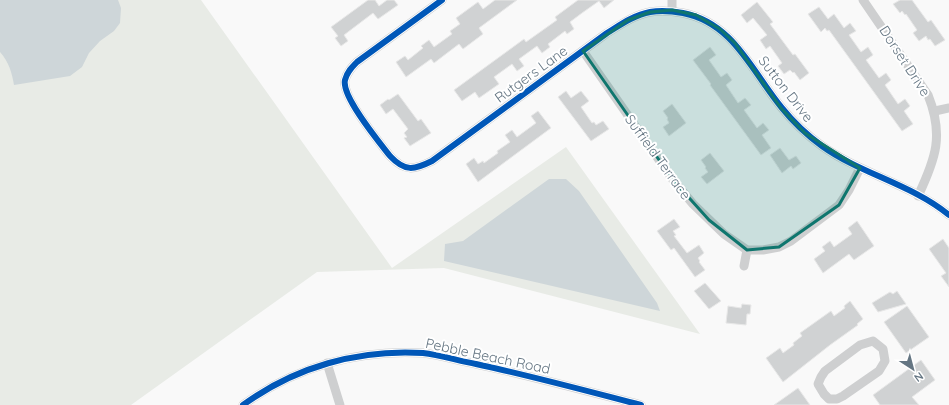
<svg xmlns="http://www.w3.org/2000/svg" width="949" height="405" font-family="Quicksand,sans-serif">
<rect width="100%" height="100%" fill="#f9f9f9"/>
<path fill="#e8ebe6" d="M0 0H201L392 268 566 147 700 334 444 268 317 272 131 405H0Z"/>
<g fill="#ced6d9">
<path d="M0 0H118L121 8 120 23 114 31 100 41 89 53 82 67 70 76 14 85C12 73 9 62 0 52Z"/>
<path d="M549 179H566L579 191 657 303 660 311 444 261 445 244 463 241Z"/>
</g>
<g fill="#d0d2d3" stroke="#e8e8e8">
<path d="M368 0H375L379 6 387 0H394L398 5 378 19 373 13 344 35 348 41 341 46 335 38 338 36 331 27Z"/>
<path d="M495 0H517L479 28 483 34 463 49 459 44 434 63 431 59 406 77 396 62 405 56 408 60 423 48 421 46 429 40 434 47 452 34 450 31 460 24 456 18 478 2 483 9Z"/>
<path d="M578 0H614L604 8 599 1 582 13 570 22 574 29 567 34 565 31 548 44 550 47 542 53 537 46 519 59 524 66 517 71 512 64 494 77 499 84 479 98 475 92 462 101 454 90 524 39 526 42 557 20 555 17Z"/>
<path d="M900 0H912L928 22 931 20 945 40 935 46 930 39 928 40 926 36 919 41 913 33 917 30 906 14 905 15 902 11 900 13 893 4Z"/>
<path d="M757 2 773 22 770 24 793 55 795 54 809 73 800 80 794 72 793 73 790 70 784 74 778 66 782 63 770 46 766 49 760 40 767 35 753 18 747 23 741 15Z"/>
<path d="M819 7 828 19 834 14 844 28 850 23 856 31 849 35 861 52 868 47 873 55 866 60 879 78 886 73 891 80 885 85 898 104 905 99 910 106 904 111 913 124 902 131 829 30 827 31 825 28 821 32 808 14Z"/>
<path d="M710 47 716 55 709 60 721 77 727 73 732 80 726 85 738 103 745 98 751 105 744 110 757 128 763 123 769 130 762 135 771 148 761 155 710 85 711 84 693 60Z"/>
<path d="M566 91 571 98 581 91 589 101 581 107 592 123 594 122 596 125 603 121 609 129 591 141 558 97Z"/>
<path d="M398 94 418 121 421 119 431 133 410 146 404 138 407 137 404 133 408 129 393 109 386 114 380 105 388 99 389 100Z"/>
<path d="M672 104 686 123 669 136 663 127 669 123 667 119 668 118 663 111Z"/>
<path d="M538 111 551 128 478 182 466 164 474 158 478 164 483 161 484 163 498 153 497 151 510 142 505 135 512 130 517 137 536 123 531 116Z"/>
<path d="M780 148 789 160 796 156 801 163 793 169 791 166 782 173 770 155Z"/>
<path d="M710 153 724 171 707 184 701 177 708 172 705 168 706 167 701 160Z"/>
<path d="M674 219 680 227 673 231 676 235 674 236 687 253 699 245 704 253 698 258 700 261 699 262 705 270 695 277 674 248 671 250 657 231Z"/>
<path d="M857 221 874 246 854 260 849 254 823 273 814 259 825 251 822 247 830 241 834 247 852 234 848 228Z"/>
<path d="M943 239 949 248V287L941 276 946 273 929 249Z"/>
<path d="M705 283 721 301 709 309 694 291Z"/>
<path d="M897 291 906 304 878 312 872 303 890 292 893 294Z"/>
<path d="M850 301 863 319 857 324 858 325 830 345 783 382 766 358 780 348 783 353 794 345 793 343 802 336 800 333 831 311 834 316 845 308 844 306Z"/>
<path d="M742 304 751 305 750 314H747L746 325 726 323 728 306 741 308Z"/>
<path d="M907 306 929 337 906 353 884 322Z"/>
<path d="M921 360 935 380 912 397 919 405H880L873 395Z"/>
<path d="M798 388 810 405H774Z"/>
</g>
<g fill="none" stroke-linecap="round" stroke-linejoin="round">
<g stroke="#cecfd0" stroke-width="9">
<path d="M442 0 357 62C352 67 347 72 345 80 341 96 379 142 390 156 405 172 414 170 432 161L607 33C620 25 634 15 650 12 661 10 672 11 683 13 734 23 752 72 782 108 794 123 807 135 822 146 861 174 911 184 949 215"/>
<path d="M863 0 928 95C944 135 936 158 918 196"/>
<path d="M672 10V0"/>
<path d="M583 51 673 180 693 204 724 234 747 250H763L779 247 791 241 839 205 849 190 860 168"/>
<path d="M935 111 949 108"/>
<path d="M744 266 747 250"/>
<path d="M873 341 883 349 885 361 879 371 843 396 837 399H829L824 394 818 384 821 377 825 371 860 345Z"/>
<path d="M327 363 340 405"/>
<path d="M243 405C295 367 358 349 423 353 440 355 459 361 476 364 532 376 587 391 641 405"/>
</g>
<defs>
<g id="cycleway">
<path d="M442 0 357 62C352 67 347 72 345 80 341 96 379 142 390 156 405 172 414 170 432 161L607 33C620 25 634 15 650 12 661 10 672 11 683 13 734 23 752 72 782 108 794 123 807 135 822 146 861 174 911 184 949 215"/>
<path d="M243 405C295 367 358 349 423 353 440 355 459 361 476 364 532 376 587 391 641 405"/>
</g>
</defs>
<use href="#cycleway" stroke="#fff" stroke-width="8"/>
<use href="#cycleway" stroke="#0057b8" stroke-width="6"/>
</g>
<path fill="#0f766e" fill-opacity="0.2" stroke="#0f766e" stroke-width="3" stroke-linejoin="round" d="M672 10 696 15 720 29 735 43 781 108 805 133 860 168 839 205 779 247 747 250 709 220 673 180 583 51 628 20 650 12Z"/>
<g text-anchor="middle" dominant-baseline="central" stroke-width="4" stroke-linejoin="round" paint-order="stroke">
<g font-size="14" fill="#657683" stroke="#fff">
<text transform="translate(905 61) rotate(57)">Dorset Drive</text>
<text transform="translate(531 74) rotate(-36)">Rutgers Lane</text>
<text transform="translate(786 89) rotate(52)">Sutton Drive</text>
<text transform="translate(658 157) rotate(54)">Suffield Terrace</text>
<text transform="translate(488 356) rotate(12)">Pebble Beach Road</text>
</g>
</g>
<g transform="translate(913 369) rotate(144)" stroke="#ffffff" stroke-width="3" paint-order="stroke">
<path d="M0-3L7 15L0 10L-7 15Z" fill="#657683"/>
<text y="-6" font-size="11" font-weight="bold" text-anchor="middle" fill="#657683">N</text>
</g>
</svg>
